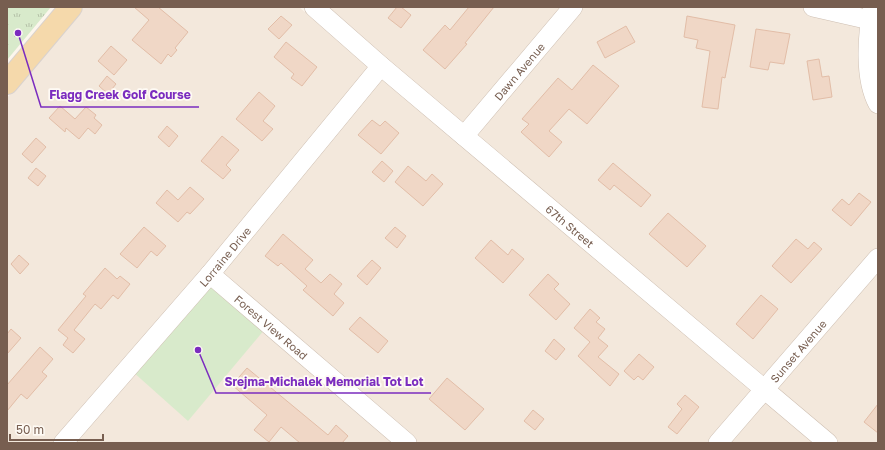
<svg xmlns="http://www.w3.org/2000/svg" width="885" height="450" font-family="'Golos Text',sans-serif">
<defs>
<pattern id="grass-tufts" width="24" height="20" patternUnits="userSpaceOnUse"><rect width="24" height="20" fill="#d8eacb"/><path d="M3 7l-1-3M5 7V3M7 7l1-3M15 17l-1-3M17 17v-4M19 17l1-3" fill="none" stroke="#b4c1a7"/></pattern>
</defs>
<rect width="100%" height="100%" fill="#fcf6ed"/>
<path fill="#f3e8dc" d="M84 7H299L313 19 323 7H878V443H7V98Z"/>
<path fill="url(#grass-tufts)" d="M7 7H51L7 60Z"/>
<path fill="#d8eacb" d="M212 285 265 329 188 421 132 371Z"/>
<g fill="#f0d7c6" stroke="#e2bda7">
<path d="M134 7H158L188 32 175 48 177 50 171 57 168 54 161 64 132 40 149 20Z"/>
<path d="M397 7H401L411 15 401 28 388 18Z"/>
<path d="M469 7H494L465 43 467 44 445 69 423 50 445 25 450 30Z"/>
<path d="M281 16 292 25 279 39 268 29Z"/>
<path d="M687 16 735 25 725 78 722 77 718 109 702 107 710 51 696 48 698 40 684 37Z"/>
<path d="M626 26 635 42 605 58 597 42Z"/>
<path d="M756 29 790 34 784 64 770 62 768 70 750 67Z"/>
<path d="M286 42 317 67 302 86 291 78 294 74 274 57Z"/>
<path d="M111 46 127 60 114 75 98 61Z"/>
<path d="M819 59 822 77 829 76 832 97 813 100 807 61Z"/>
<path d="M593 65 619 86 587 124 569 109 549 131 562 142 549 157 521 132 529 124 522 119 558 78 572 90Z"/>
<path d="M107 76 116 84 108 94 99 86Z"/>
<path d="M259 92 275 106 263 121 273 129 262 141 236 119Z"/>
<path d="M60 106 75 119 86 107 96 115 94 118 102 125 95 134 88 128 79 139 66 128 65 132 49 118Z"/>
<path d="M372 120 380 126 385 121 399 133 381 154 358 135Z"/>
<path d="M167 126 178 136 169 147 158 137Z"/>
<path d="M222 136 239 150 226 165 231 170 223 179 201 161Z"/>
<path d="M36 138 46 147 32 163 22 154Z"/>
<path d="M382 161 393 171 384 182 372 172Z"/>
<path d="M613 163 651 195 641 207 614 185 610 190 598 180Z"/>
<path d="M408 166 426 181 432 174 443 184 423 206 395 182Z"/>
<path d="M36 168 46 176 38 186 28 178Z"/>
<path d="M190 187 204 199 190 214 187 212 178 222 156 203 167 190 178 200Z"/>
<path d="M859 193 871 202 851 226 832 210 842 199 849 205Z"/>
<path d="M668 213 706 246 687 267 649 234Z"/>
<path d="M144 227 166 246 157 256 151 251 137 268 120 254Z"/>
<path d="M395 227 406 236 397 248 385 238Z"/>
<path d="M283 234 313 260 305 269 321 283 330 274 342 284 334 294 344 303 333 316 303 290 307 286 281 263 278 266 265 256Z"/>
<path d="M796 239 808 249 814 242 822 249 791 283 772 266Z"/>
<path d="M491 240 508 255 512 249 524 259 503 283 475 258Z"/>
<path d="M19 255 29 264 20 274 11 264Z"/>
<path d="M372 260 381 268 367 285 357 276Z"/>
<path d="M105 268 117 279 120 276 130 284 118 299 113 295 101 309 95 304 74 330 85 339 73 353 63 345 68 338 58 330 86 296 83 294Z"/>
<path d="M548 274 559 284 554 289 570 304 556 320 529 295Z"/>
<path d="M761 295 778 309 753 339 736 324Z"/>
<path d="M590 309 600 318 596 322 605 329 598 338 608 346 598 357 619 374 610 386 578 356 590 342 574 328Z"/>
<path d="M360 317 388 341 378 353 349 329Z"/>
<path d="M11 329 21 338 7 354V334Z"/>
<path d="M554 339 565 349 556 360 545 351Z"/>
<path d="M40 347 53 359 42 372 47 376 27 399 21 394 7 411V385Z"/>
<path d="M639 354 654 367 643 380 638 376 634 380 624 371Z"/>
<path d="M247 368 328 435 336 425 348 436 342 443H300L281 427 269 442 254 430 267 415 232 385Z"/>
<path d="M447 378 484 409 465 430 429 399Z"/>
<path d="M685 395 699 407 677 434 668 427 682 409 677 404Z"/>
<path d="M878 404V433L864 422Z"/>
<path d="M533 410 544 419 535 430 524 421Z"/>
</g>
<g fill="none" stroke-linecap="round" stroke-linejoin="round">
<defs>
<g id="minor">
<path id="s1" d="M314 7 381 66 828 443"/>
<path d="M813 7 870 20"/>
<path d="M873 7C867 35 864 78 878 104"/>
<path id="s2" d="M464 136 573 7"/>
<path id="s3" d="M210 274 407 443"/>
<path id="s4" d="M63 443 210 274 381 66"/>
<path id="s5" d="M718 443 878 258"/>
</g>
<path id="major" d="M7 83 71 7"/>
</defs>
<use href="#minor" stroke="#cebfb2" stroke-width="20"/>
<use href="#major" stroke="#d9d2ce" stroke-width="24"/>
<use href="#minor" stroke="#fff" stroke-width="19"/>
<use href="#major" stroke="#f5d9ab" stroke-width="22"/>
</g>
<g text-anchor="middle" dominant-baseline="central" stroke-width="3.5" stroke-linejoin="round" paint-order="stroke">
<g font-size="11" fill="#775e50" stroke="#fefaf4">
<text stroke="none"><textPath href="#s2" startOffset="85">Dawn Avenue</textPath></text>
<text stroke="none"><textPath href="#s1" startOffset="337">67th Street</textPath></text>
<text stroke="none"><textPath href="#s4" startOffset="247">Lorraine Drive</textPath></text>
<text stroke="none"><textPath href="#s3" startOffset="81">Forest View Road</textPath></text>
<text stroke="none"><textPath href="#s5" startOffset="122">Sunset Avenue</textPath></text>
</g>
</g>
<path fill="none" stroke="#7b2cbf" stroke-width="1.5" d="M18 33L41 107H199M198 350L216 393H431"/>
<g fill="#7b2cbf" stroke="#fefaf4" stroke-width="1.5">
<circle cx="18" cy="33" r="4"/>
<circle cx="198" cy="350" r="4"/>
</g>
<g font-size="12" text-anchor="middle" font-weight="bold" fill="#7b2cbf" stroke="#fefaf4" stroke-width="3.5" stroke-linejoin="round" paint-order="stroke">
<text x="120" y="99">Flagg Creek Golf Course</text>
<text x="324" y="386">Srejma-Michalek Memorial Tot Lot</text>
</g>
<rect width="885" height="450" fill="none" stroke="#775e50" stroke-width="16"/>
<path d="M10 434v6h93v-6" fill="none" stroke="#775e50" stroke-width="2"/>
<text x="16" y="434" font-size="12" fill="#775e50" stroke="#fefaf4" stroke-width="3" paint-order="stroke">50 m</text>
</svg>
